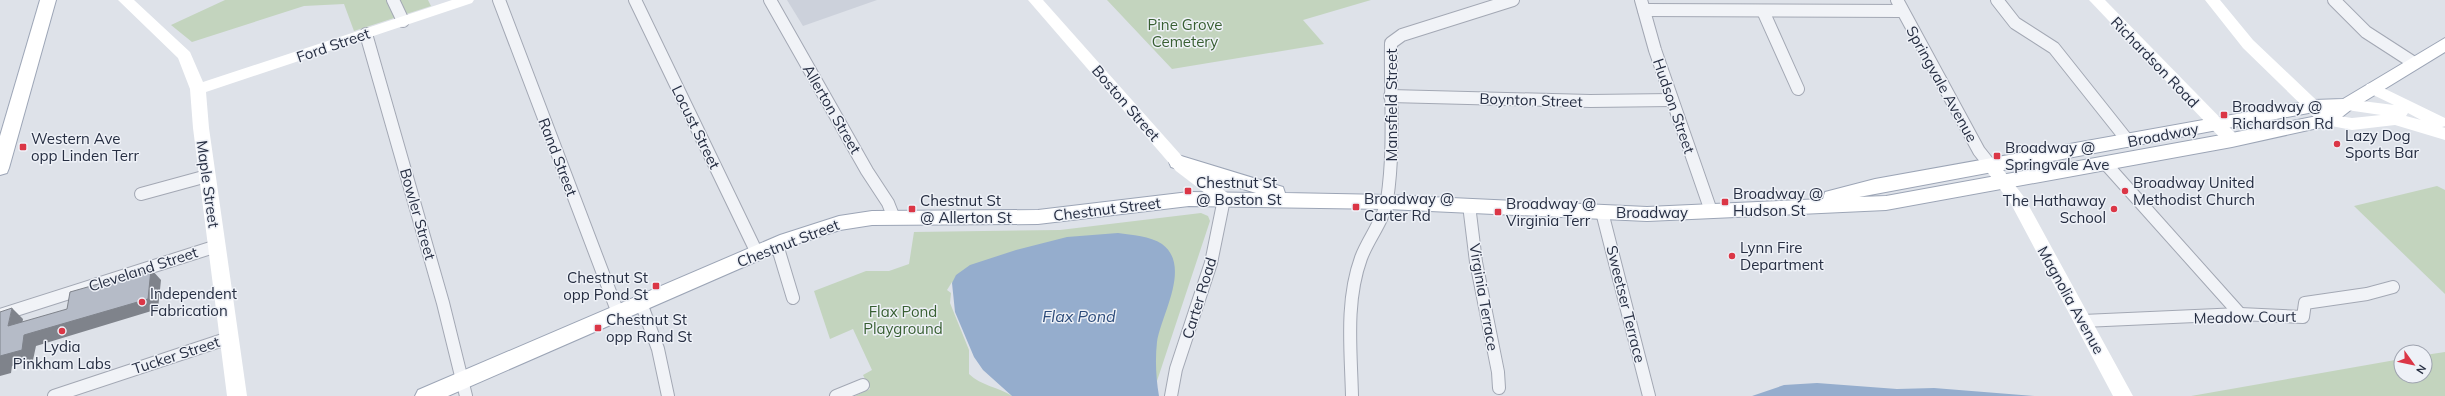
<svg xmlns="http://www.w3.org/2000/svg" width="2445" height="396" font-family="Mulish,sans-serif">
<rect width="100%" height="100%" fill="#dee2e9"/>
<path fill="#ccd1db" d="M787 0H877L803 26Z"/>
<g fill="#c3d4be">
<path d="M225 0H428L431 6 354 31 344 4 304 6 192 42 171 25Z"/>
<path d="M1107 0H1371L1303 20 1324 44 1172 69Z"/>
<path d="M2437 186 2445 190V294L2354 206Z"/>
<path d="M1201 213 1208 216 1210 221 1156 384 952 282 947 290 951 293 950 303 969 350V374C981 386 999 387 1012 396H855L870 389 863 375 872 370 853 329 830 339 814 291 866 271H889L909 264 914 232 1060 230Z"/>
<path d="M2445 352V396H2191L2401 359V376H2425V355Z"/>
</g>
<g fill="#95adcd">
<path d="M1118 233C1132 235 1150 236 1162 244 1192 266 1161 315 1157 342 1155 360 1156 378 1159 396H1012L983 370 974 357 955 312 952 283 956 275 970 265 1016 250 1067 237Z"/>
<path d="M1817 383 1897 389 1934 388 2034 396H1752L1784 385Z"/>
</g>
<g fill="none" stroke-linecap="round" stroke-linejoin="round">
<defs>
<g id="street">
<path d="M393 0 403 21"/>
<path d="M499 0 618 313"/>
<path d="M635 0 757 253"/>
<path d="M770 0 867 171 888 203 894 218"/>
<path d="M1641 0 1655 50 1711 211"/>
<path d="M1897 0 1979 151 1991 166"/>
<path d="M1997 0 2015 23 2054 48 2128 141"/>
<path d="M2334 0 2366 32 2414 63"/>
<path d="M1644 10 1902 11"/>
<path d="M1763 11 1798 89"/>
<path d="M366 34 443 303 466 396"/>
<path d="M1390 96 1590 101 1672 100"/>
<path d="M2105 163 2240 314"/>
<path d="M141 194 207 176"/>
<path d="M1469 205 1476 262 1498 372 1499 388"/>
<path d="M1602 212 1649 396"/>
<path d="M777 245 793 298"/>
<path d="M641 303 658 349 668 396"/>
<path d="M0 315 217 246"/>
<path d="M2083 321 2240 314 2303 317 2305 303 2367 294 2393 287"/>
<path d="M54 396 229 338"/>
<path d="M836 396 863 385"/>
<path d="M1171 396 1176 369 1211 263 1224 199"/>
<path d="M1352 396C1351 351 1345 302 1361 258 1368 239 1384 220 1387 200 1395 148 1390 95 1391 43L1402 35 1513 0"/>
</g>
<g id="primary">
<path d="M40 0H56L9 168 7 173 0 175V136Z"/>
<path d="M2445 38V52L2352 109 2333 124 2327 126 2232 147 1886 210 1647 221 1387 209 1189 206 1038 224 872 225 840 230 794 245 448 396H415L418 390 780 235 839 216 872 211 1038 210 1189 192 1256 193 1171 167 1169 162 1171 157 1178 155 1283 187 1285 193 1387 195 1647 207 1823 199 1825 192 1875 179 2314 100 2343 99ZM2314 112H2325L2322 115 2232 133 1886 196 1859 197Z"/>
</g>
</defs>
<use href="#street" stroke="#a3a8b4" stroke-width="14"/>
<use href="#primary" stroke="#9ca5b6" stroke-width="2"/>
<use href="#street" stroke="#f1f3f7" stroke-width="12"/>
<g fill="#fff" fill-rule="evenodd">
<path d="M118 0H134L190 52 203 82 452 0H474L472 3 206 92 209 128 247 396H227L193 128 190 89 178 58Z"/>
<path d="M1028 0H1043L1188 163 1230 195 1233 199 1230 203 1224 205 1218 203 1176 171Z"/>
<path d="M2089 0H2105L2238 136 2240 140 2238 144H2226Z"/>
<path d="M2205 0H2220L2253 40 2332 115 2352 118 2381 115 2340 109 2338 105 2340 101 2346 99 2394 105 2367 92 2365 88 2367 84 2373 83 2445 118V126L2442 127 2445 128V140L2395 125 2352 130 2321 124 2243 48ZM2408 113 2421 120 2406 116Z"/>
<path d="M1991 160 1997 162 2024 197 2133 396H2113L2011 204 1983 166 1985 162Z"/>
</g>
<use href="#primary" fill="#fff" fill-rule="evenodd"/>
</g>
<g fill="#7f838b">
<path d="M151 269 161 280 158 309 36 346 33 360 12 366 11 373 0 376V356L24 335Z"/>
<path d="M12 308 23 319 20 337 8 326Z"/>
</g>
<path fill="#b5bbc7" stroke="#7f838b" d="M151 269 148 299 24 335 22 350 0 356V357V312L12 308 8 326 67 309 70 292Z"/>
<g fill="#db3646" stroke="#eef1f7" stroke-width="1.5">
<rect x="2220" y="111" width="8" height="8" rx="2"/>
<circle cx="2337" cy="144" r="4"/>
<rect x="19" y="143" width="8" height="8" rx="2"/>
<rect x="1993" y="152" width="8" height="8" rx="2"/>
<rect x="1184" y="187" width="8" height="8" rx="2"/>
<circle cx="2125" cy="191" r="4"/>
<rect x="1721" y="198" width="8" height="8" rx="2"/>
<rect x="1352" y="203" width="8" height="8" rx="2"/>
<rect x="908" y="205" width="8" height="8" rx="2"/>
<circle cx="2114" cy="209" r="4"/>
<rect x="1494" y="208" width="8" height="8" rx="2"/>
<circle cx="1732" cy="256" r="4"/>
<rect x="652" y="282" width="8" height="8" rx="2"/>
<circle cx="142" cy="302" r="4"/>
<rect x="594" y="324" width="8" height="8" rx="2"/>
<circle cx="62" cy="331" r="4"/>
</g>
<g text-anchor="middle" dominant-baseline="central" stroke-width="3" stroke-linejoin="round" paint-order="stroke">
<g font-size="15" fill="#385f32" stroke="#eef1f7">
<text x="1185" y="24">Pine Grove<tspan x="1185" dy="17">Cemetery</tspan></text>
<text x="903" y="311">Flax Pond<tspan x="903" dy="17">Playground</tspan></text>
</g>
<g font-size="15" fill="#262e42" stroke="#eef1f7">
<text transform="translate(333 45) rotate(-19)">Ford Street</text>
<text transform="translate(2155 62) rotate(46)">Richardson Road</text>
<text transform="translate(1942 84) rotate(61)">Springvale Avenue</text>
<text transform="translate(1531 100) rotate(2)">Boynton Street</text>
<text transform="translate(1126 103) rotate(49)">Boston Street</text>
<text transform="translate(1391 105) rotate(-90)">Mansfield Street</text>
<text transform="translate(1674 106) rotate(71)">Hudson Street</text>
<text transform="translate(832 109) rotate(60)">Allerton Street</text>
<text transform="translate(696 127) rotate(64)">Locust Street</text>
<text transform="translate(2163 135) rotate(-11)">Broadway</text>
<text transform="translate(558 157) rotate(69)">Rand Street</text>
<text transform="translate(208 184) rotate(82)">Maple Street</text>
<text transform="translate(1107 209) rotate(-7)">Chestnut Street</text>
<text x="1652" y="212">Broadway</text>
<text transform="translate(418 214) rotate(74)">Bowler Street</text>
<text transform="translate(788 243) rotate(-21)">Chestnut Street</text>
<text transform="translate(143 269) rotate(-18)">Cleveland Street</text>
<text transform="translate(1484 297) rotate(80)">Virginia Terrace</text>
<text transform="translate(1199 298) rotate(-73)">Carter Road</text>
<text transform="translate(2071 300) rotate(61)">Magnolia Avenue</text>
<text transform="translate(1626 304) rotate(76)">Sweetser Terrace</text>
<text transform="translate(2245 317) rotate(-1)">Meadow Court</text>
<text transform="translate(176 355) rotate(-18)">Tucker Street</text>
</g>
<g font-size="15" fill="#262e42" stroke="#eef1f7" text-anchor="start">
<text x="2232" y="106">Broadway @<tspan x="2232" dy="17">Richardson Rd</tspan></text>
<text x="2345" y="135">Lazy Dog<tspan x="2345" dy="17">Sports Bar</tspan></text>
<text x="31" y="138">Western Ave<tspan x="31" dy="17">opp Linden Terr</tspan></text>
<text x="2005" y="147">Broadway @<tspan x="2005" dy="17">Springvale Ave</tspan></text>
<text x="1196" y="182">Chestnut St<tspan x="1196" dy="17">@ Boston St</tspan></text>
<text x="2133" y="182">Broadway United<tspan x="2133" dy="17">Methodist Church</tspan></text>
<text x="1733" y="193">Broadway @<tspan x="1733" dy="17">Hudson St</tspan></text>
<text x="1364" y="198">Broadway @<tspan x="1364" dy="17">Carter Rd</tspan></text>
<text x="920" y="200">Chestnut St<tspan x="920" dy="17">@ Allerton St</tspan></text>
<text x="2106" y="200" text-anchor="end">The Hathaway<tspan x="2106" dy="17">School</tspan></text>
<text x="1506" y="203">Broadway @<tspan x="1506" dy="17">Virginia Terr</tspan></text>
<text x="1740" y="247">Lynn Fire<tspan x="1740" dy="17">Department</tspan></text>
<text x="648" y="277" text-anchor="end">Chestnut St<tspan x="648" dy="17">opp Pond St</tspan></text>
<text x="150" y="293">Independent<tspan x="150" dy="17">Fabrication</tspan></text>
<text x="606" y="319">Chestnut St<tspan x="606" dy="17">opp Rand St</tspan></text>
<text x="62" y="346" text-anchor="middle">Lydia<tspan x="62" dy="17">Pinkham Labs</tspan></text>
</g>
<g font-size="16" font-style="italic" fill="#2c4b7a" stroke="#eef1f7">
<text x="1079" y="316">Flax Pond</text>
</g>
</g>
<g transform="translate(2413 364) rotate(123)"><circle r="19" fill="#eef1f7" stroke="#9ea3af"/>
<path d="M0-3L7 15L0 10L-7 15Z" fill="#db3646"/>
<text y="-6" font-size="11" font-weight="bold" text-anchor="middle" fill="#262e42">N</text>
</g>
</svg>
